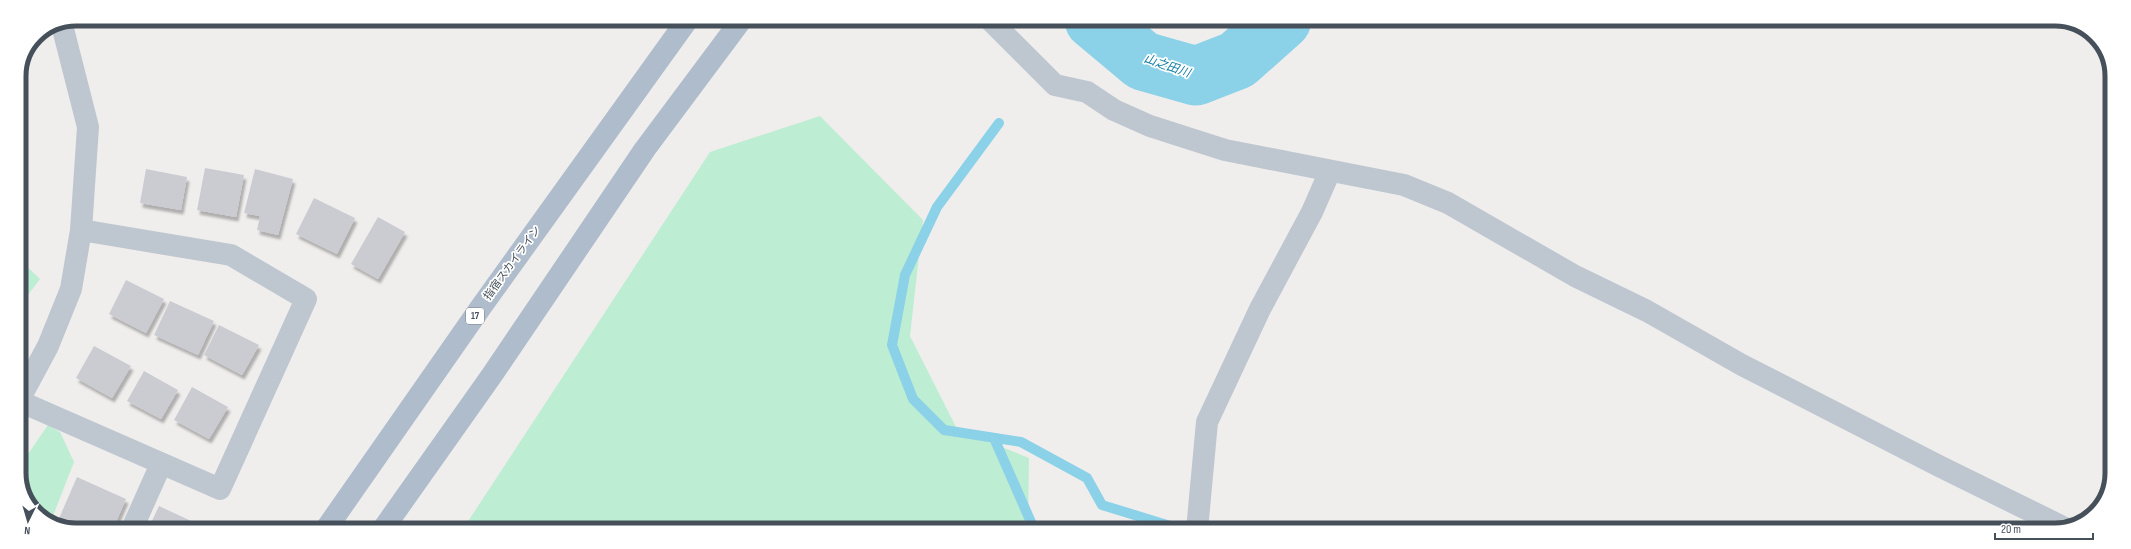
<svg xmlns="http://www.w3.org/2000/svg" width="2131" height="549" font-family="'Sofia Sans Condensed','Noto Sans JP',sans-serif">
<defs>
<filter id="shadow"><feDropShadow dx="2.5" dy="4.5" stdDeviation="1" flood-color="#0004"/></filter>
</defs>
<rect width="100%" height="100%" fill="#f0eeed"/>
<g fill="#bdedd2">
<path d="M820 116 923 220 910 336 957 429 1029 458 1028 529H463L710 152Z"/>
<path d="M19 259 40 279 19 307Z"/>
<path d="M48 425 60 432 74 462 51 521 33 511 19 480V467Z"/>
</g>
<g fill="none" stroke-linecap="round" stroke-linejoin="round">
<g stroke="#8bd1e8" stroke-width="10">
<path d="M999 123 937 207 905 275 892 345 913 399 944 430 1021 442 1087 478 1102 505 1180 529"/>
<path d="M994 438 1034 529"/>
</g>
<path stroke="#8bd1e8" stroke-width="59" d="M1094 20 1143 61 1196 76 1237 60 1282 20"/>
</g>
<g fill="#caccd2" filter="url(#shadow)">
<path d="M205 168 244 175 236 217 197 210Z"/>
<path d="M146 169 187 177 181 210 140 203Z"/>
<path d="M255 169 293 179 278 235 257 230 260 216 244 213Z"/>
<path d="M314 198 355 218 337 254 296 234Z"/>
<path d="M378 217 405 232 378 279 351 264Z"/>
<path d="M126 280 164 299 146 333 109 314Z"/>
<path d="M170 301 214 321 198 355 154 335Z"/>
<path d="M219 325 259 345 242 375 204 355Z"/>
<path d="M94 346 131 366 112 398 76 378Z"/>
<path d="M144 371 178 390 161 419 127 401Z"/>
<path d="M192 387 228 407 209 439 174 420Z"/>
<path d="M77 477 126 499 113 529H71L57 523Z"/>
<path d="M159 506 202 526 200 529H148Z"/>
</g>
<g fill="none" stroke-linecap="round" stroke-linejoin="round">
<g stroke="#bec7cf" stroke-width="22">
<path d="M990 20 1055 85 1087 92 1114 110 1150 126 1225 150 1404 185 1448 203 1575 276 1647 311 1742 365 1939 466 2063 527"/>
<path d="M19 400 48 346 71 289 81 230 88 127 62 25"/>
<path d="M19 401 220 489 306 299 231 255 81 230"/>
<path d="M132 529 161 464"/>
<path d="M1197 530 1207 422 1260 309 1312 212 1330 171"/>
</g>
<g stroke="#aebccc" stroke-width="22">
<path d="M326 529 481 307 688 19"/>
<path d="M383 529 492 375 645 149 742 19"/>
</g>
</g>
<g text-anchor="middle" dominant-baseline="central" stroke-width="3.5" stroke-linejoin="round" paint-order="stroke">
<rect fill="#fff" stroke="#7e848c" stroke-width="1" x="466" y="308" width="18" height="16" rx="3"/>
<g font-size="10" font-weight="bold" fill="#46505a">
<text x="475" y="316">17</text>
</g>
<g font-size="11" fill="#46505a" stroke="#fff">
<text transform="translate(512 263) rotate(-54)">指宿スカイライン</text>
</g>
<g font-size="12" font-style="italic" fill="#117ea3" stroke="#fff">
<text transform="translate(1167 66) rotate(19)">山之田川</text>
</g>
</g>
<path d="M0 0H2131V549H0ZM76 26H2055A50 50 0 0 1 2105 76V473A50 50 0 0 1 2055 523H76A50 50 0 0 1 26 473V76A50 50 0 0 1 76 26Z" fill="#fff" fill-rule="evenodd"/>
<path fill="none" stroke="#46505a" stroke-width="5" d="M76 26H2055A50 50 0 0 1 2105 76V473A50 50 0 0 1 2055 523H76A50 50 0 0 1 26 473V76A50 50 0 0 1 76 26Z"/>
<g transform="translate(28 521) rotate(185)" stroke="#ffffff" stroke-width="3" paint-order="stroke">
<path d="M0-3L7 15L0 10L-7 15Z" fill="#46505a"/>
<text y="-6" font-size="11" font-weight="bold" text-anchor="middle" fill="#46505a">N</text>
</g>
<path d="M1995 533v6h98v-6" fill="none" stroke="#46505a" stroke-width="2"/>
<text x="2001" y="533" font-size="12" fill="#46505a" stroke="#ffffff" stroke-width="3" paint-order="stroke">20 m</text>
</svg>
